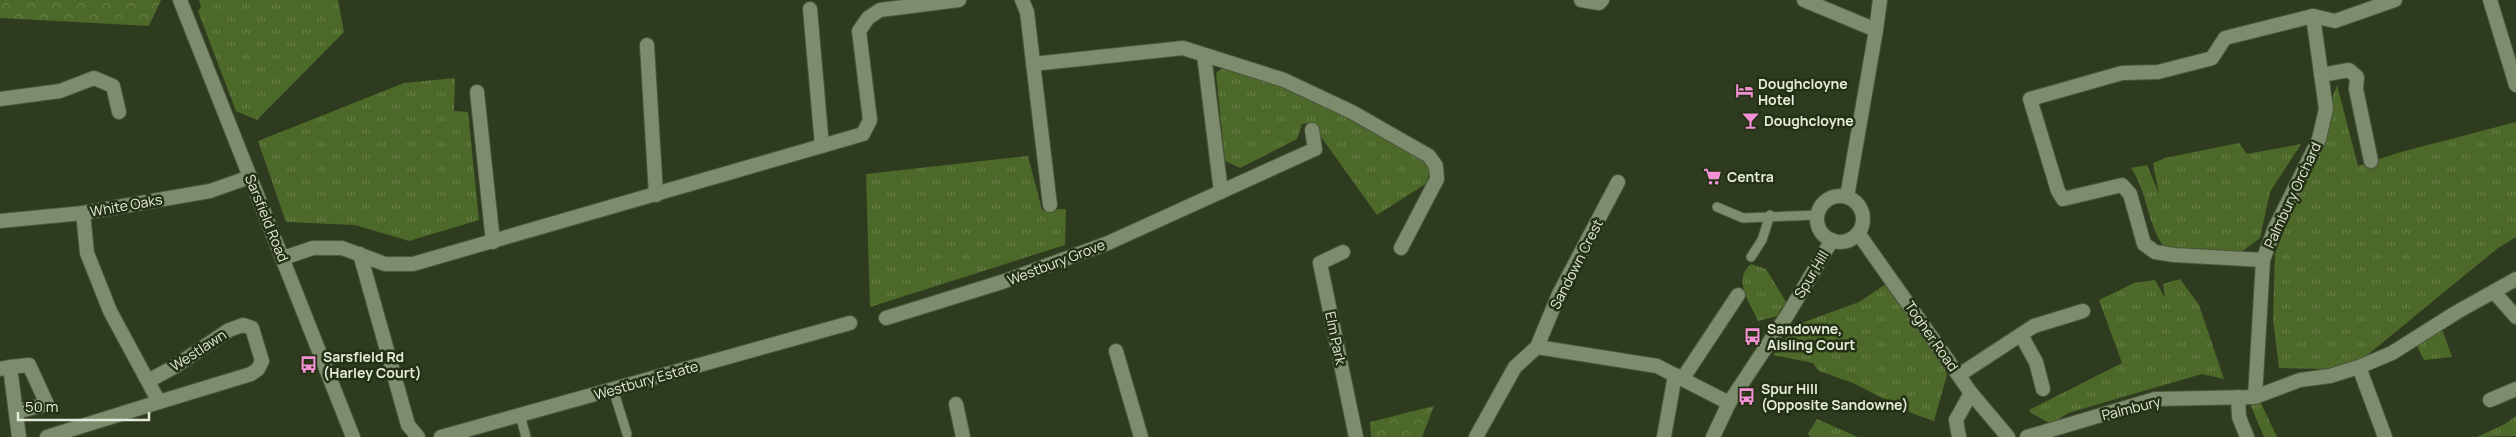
<svg xmlns="http://www.w3.org/2000/svg" width="2516" height="437" font-family="Manrope,sans-serif">
<defs>
<pattern id="grass-tufts" width="24" height="20" patternUnits="userSpaceOnUse" patternTransform="scale(1.25)"><rect width="24" height="20" fill="#4d6929"/><path d="M3 7l-1-3M5 7V3M7 7l1-3M15 17l-1-3M17 17v-4M19 17l1-3" fill="none" stroke="#667f47"/></pattern>
<pattern id="forest-crowns" width="20" height="18" patternUnits="userSpaceOnUse" patternTransform="scale(1.25)"><rect width="20" height="18" fill="#4d6929"/><path d="M2 6a3 3 0 1 1 6 0M12 15a3 3 0 1 1 6 0" fill="none" stroke="#667f47"/></pattern>
</defs>
<rect width="100%" height="100%" fill="#2e3b1e"/>
<g fill="url(#grass-tufts)">
<path d="M199 0H338L344 32 257 120 236 111 198 11 201 7Z"/>
<path d="M1224 67 1284 83 1426 160 1430 168 1427 183 1377 215 1311 123 1302 124 1297 139 1240 168 1225 161 1216 73Z"/>
<path d="M455 78 454 111 468 112 479 220 409 241 355 225 286 222 258 141 404 83Z"/>
<path d="M2337 85 2358 166 2401 152 2516 122V237L2498 248 2360 361 2332 369 2279 368 2273 319 2275 254Z"/>
<path d="M2239 143 2247 154 2301 144 2270 192 2260 238 2240 253 2164 247C2147 224 2148 193 2131 168L2147 165 2159 194 2153 163 2165 158Z"/>
<path d="M1028 156 1042 210 1066 209 1065 245 870 307 866 174Z"/>
<path d="M1751 264 1766 269 1786 302 1777 316 1758 321C1750 303 1732 279 1751 264Z"/>
<path d="M2180 279 2199 305 2224 379 2202 374 2068 413 2051 424 2031 413 2029 410 2122 363 2099 300 2134 283 2155 280 2165 298 2163 284Z"/>
<path d="M1892 280 1942 360 1947 375 1934 421 1914 414 1853 383 1819 371 1813 363 1773 355 1796 325 1859 302Z"/>
<path d="M2442 329 2452 357 2424 360 2417 346Z"/>
<path d="M2259 399 2277 437H2264L2250 404Z"/>
<path d="M2516 416V436L2477 437 2505 424Z"/>
<path d="M1817 419 1858 437H1810L1808 434Z"/>
</g>
<g fill="url(#forest-crowns)">
<path d="M0 0H161L149 26 0 18Z"/>
<path d="M1434 406 1422 437H1371L1370 422Z"/>
</g>
<g fill="none" stroke-linecap="round" stroke-linejoin="round">
<defs>
<g id="service">
<path d="M1717 207 1743 218 1818 215"/>
<path d="M1751 257 1762 240 1770 215"/>
<path d="M613 389 627 434"/>
<path d="M520 415 526 437"/>
</g>
<g id="minor">
<path d="M1022 0 1027 12 1050 205"/>
<path d="M1581 0 1599 3 1602 0"/>
<path d="M1804 0 1876 30"/>
<path d="M2490 0 2516 85"/>
<path d="M810 9 822 146"/>
<path d="M647 45 656 195"/>
<path d="M1204 55 1221 192"/>
<path d="M1033 64 1183 48 1284 80 1352 112 1429 156 1436 166 1437 179 1401 248"/>
<path d="M2321 75 2349 70 2357 77 2356 89 2371 161"/>
<path d="M477 92 493 242"/>
<path d="M0 99 60 91 94 78 113 86 119 112"/>
<path d="M0 221 83 213 210 191 250 177"/>
<path d="M1858 233 1971 393 2008 437"/>
<path d="M1343 252 1320 263 1356 437"/>
<path d="M360 254 408 425 418 437"/>
<path d="M283 258 313 248H342L385 264H413L863 134 870 120 859 31 868 18 880 10 959 0"/>
<path d="M2263 260 2174 255 2155 252 2144 244 2130 194 2122 185 2063 199 2058 191 2030 99 2122 73 2158 72 2209 59 2212 58 2225 38 2313 16 2335 21 2395 0"/>
<path d="M2494 292 2516 317"/>
<path d="M886 318 1005 281 1108 243 1315 149 1312 130"/>
<path d="M2021 335 2036 362 2043 389"/>
<path d="M1537 347 1657 366 1729 403"/>
<path d="M1116 351 1141 437"/>
<path d="M10 367 29 365 47 404 16 412"/>
<path d="M2359 367 2385 437"/>
<path d="M0 369 10 367 19 437"/>
<path d="M1959 375 2034 326 2083 311"/>
<path d="M1683 378 1738 295"/>
<path d="M148 381 174 367 229 330 243 325 252 328 262 361 258 369 251 374 159 402"/>
<path d="M2238 397 2239 417 2247 437"/>
<path d="M2255 397 2263 260 2275 228 2319 139 2326 109 2313 16"/>
<path d="M2490 400 2516 389"/>
<path d="M956 404 963 437"/>
<path d="M47 437 159 402 110 311 87 253 83 213"/>
<path d="M441 437 850 323"/>
<path d="M1476 437 1515 367 1537 347 1559 294 1618 182"/>
<path d="M1664 437 1675 375"/>
<path d="M1959 437 1956 420 1971 393"/>
<path d="M2027 437 2155 399 2255 397 2300 380 2330 376 2359 367 2392 353 2457 312 2516 279"/>
</g>
<g id="tertiary">
<path d="M180 0 353 437"/>
<circle cx="1840" cy="219" r="23"/>
<path d="M1847 197 1876 30 1880 0"/>
<path d="M1713 437 1729 403 1788 314 1832 240"/>
</g>
</defs>
<use href="#service" stroke="#4b563d" stroke-width="11"/>
<use href="#minor" stroke="#4b563d" stroke-width="16"/>
<use href="#tertiary" stroke="#4b563d" stroke-width="16"/>
<use href="#service" stroke="#7c8c6c" stroke-width="9"/>
<use href="#minor" stroke="#7c8c6c" stroke-width="14"/>
<use href="#tertiary" stroke="#7c8c6c" stroke-width="14"/>
</g>
<defs>
<symbol id="hotel-bare" viewBox="-9 -9 18 18"><path d="M-6-4.5h1.5V1H6V5H4.5V3h-9V5H-6ZM-4 0a1.8 1.8 0 1 1 3.6 0ZM.5 0V-2.5h3Q6-2.5 6 0Z" fill="#f491d4" stroke="#243115" stroke-width="2.5" paint-order="stroke"/></symbol>
<symbol id="bar-bare" viewBox="-9 -9 18 18"><path d="M-6-5H6L.8 .8V4.5H3.5V6h-7V4.5H-.8V.8Z" fill="#f491d4" stroke="#243115" stroke-width="2.5" paint-order="stroke"/></symbol>
<symbol id="supermarket-bare" viewBox="-9 -9 18 18"><path d="M-6-5.5h2.5l.6 2H6L4.5 2H-2.5L-4.4-4H-6ZM-1.5 3.2a1.3 1.3 0 1 0 .1 0ZM3 3.2a1.3 1.3 0 1 0 .1 0Z" fill="#f491d4" stroke="#243115" stroke-width="2.5" paint-order="stroke"/></symbol>
<symbol id="bus-bare" viewBox="-9 -9 18 18"><path d="M-5-6H5V4H4V6H2V4H-2V6H-4V4H-5ZM-3.5-4V0h7V-4ZM-3.5 1.2v1.5H-2V1.2ZM2 1.2v1.5H3.5V1.2Z" fill="#f491d4" stroke="#243115" stroke-width="2.5" paint-order="stroke"/></symbol>
</defs>
<g fill-rule="evenodd">
<use href="#hotel-bare" x="1732" y="78" width="25" height="25"/>
<use href="#bar-bare" x="1738" y="108" width="25" height="25"/>
<use href="#supermarket-bare" x="1700" y="164" width="25" height="25"/>
<use href="#bus-bare" x="1740" y="324" width="25" height="25"/>
<use href="#bus-bare" x="296" y="352" width="25" height="25"/>
<use href="#bus-bare" x="1734" y="384" width="25" height="25"/>
</g>
<g text-anchor="middle" dominant-baseline="central" stroke-width="5" stroke-linejoin="round" paint-order="stroke">
<g font-size="14" font-weight="bold" fill="#e3ebda" stroke="#243115" text-anchor="start">
<text x="1758" y="83">Doughcloyne<tspan x="1758" dy="16">Hotel</tspan></text>
<text x="1764" y="120">Doughcloyne</text>
<text x="1727" y="176">Centra</text>
<text x="1767" y="328">Sandowne,<tspan x="1767" dy="16">Aisling Court</tspan></text>
<text x="323" y="356">Sarsfield Rd<tspan x="323" dy="16">(Harley Court)</tspan></text>
<text x="1761" y="388">Spur Hill<tspan x="1761" dy="16">(Opposite Sandowne)</tspan></text>
</g>
<g font-size="14" fill="#e3ebda" stroke="#243115">
<text transform="translate(2292 195) rotate(-65)">Palmbury Orchard</text>
<text transform="translate(126 205) rotate(-10)">White Oaks</text>
<text transform="translate(267 218) rotate(68)">Sarsfield Road</text>
<text transform="translate(1056 262) rotate(-21)">Westbury Grove</text>
<text transform="translate(1576 264) rotate(-63)">Sandown Crest</text>
<text transform="translate(1811 274) rotate(-59)">Spur Hill</text>
<text transform="translate(1932 336) rotate(55)">Togher Road</text>
<text transform="translate(1336 338) rotate(78)">Elm Park</text>
<text transform="translate(198 350) rotate(-33)">Westlawn</text>
<text transform="translate(646 380) rotate(-16)">Westbury Estate</text>
<text transform="translate(2131 408) rotate(-14)">Palmbury</text>
</g>
</g>
<path d="M18 412v8h131v-8" fill="none" stroke="#e3ebda" stroke-width="2.5"/>
<text x="25" y="412" font-size="15" fill="#e3ebda" stroke="#243115" stroke-width="4" paint-order="stroke">50 m</text>
</svg>
